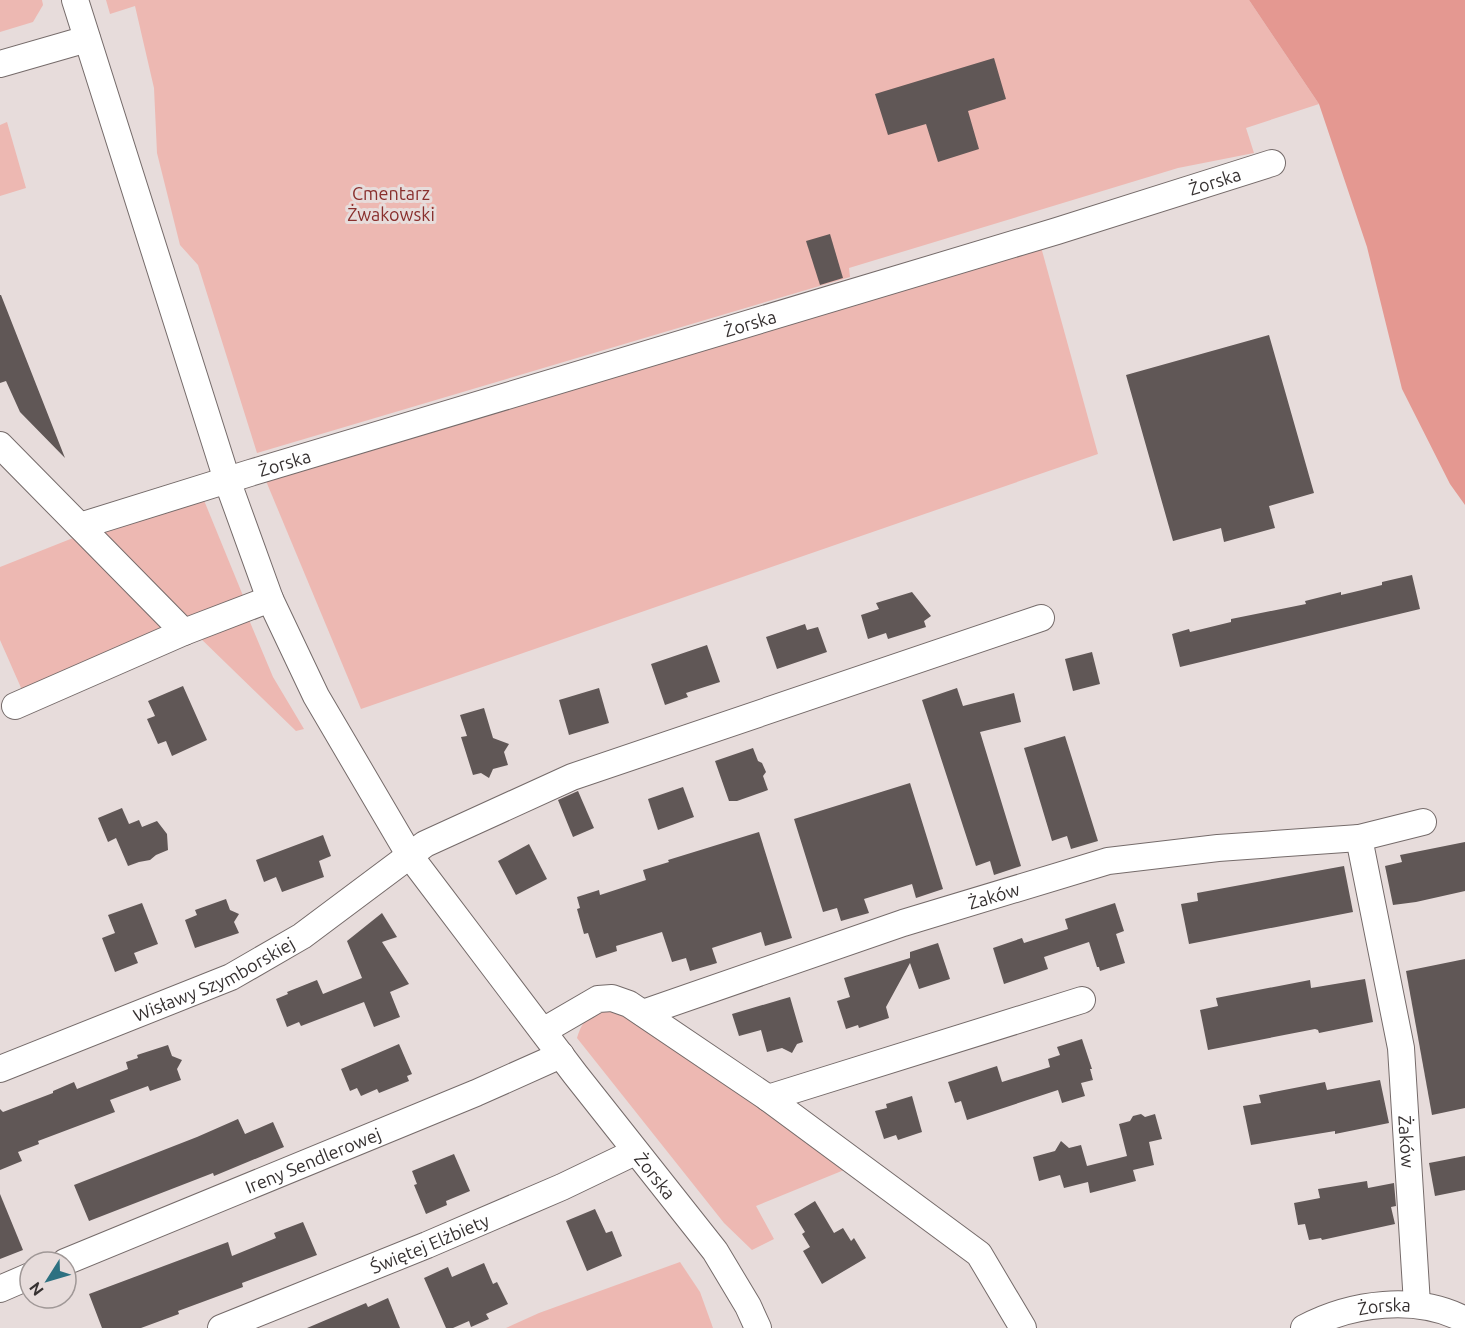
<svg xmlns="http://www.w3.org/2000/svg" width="1465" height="1328" font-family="Ubuntu,sans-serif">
<rect width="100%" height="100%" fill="#e7dcdb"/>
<g fill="#edb8b2">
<path d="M0 0H42L43 5 33 22 0 32Z"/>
<path d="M106 0H1249L1319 104 1246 128 1254 153 1178 168 849 268 850 277 257 453 198 265 180 245 157 153 154 88 135 6 110 14Z"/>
<path d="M7 122 26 188 0 196V125Z"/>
<path d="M1041 247 1098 454 361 709 266 481Z"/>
<path d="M201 493 246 603 187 624 93 529Z"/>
<path d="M78 536 170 629 22 690 0 640V567Z"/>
<path d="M247 615 273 677 304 729 296 731 195 633Z"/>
<path d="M610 1008 634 1016 849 1168 756 1206 774 1239 752 1250 724 1223 577 1038C583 1018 591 1013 610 1008Z"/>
<path d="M680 1262 700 1292 713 1328H506L539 1313Z"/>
</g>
<path fill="#e49891" d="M1249 0H1465V505L1450 484 1402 389 1367 247 1319 104Z"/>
<g fill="#605756">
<path d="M994 58 1006 99 968 111 979 149 938 162 926 124 888 135 875 94Z"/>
<path d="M830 234 843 278 820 285 806 241Z"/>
<path d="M0 295H1L65 458 20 412 6 381 0 383Z"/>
<path d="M1269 335 1314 493 1269 506 1275 528 1224 542 1221 528 1173 541 1126 375Z"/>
<path d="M1412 575 1420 609 1180 667 1172 634 1189 629 1190 632 1231 622V619L1306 604 1305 601 1341 592V595L1362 590 1382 585V582Z"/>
<path d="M912 592 931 616 924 621 926 627 888 639 886 633 868 639 861 615 879 609 876 603Z"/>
<path d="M805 624 807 630 818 627 827 652 777 669 766 637Z"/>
<path d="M707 645 720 682 686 693 688 697 665 705 651 664Z"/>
<path d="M1092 652 1100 684 1073 691 1065 659Z"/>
<path d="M183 686 207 740 172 756 166 741 158 744 147 719 155 716 148 701Z"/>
<path d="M599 688 609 723 569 735 559 700Z"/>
<path d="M957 688 963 706 1014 693 1021 722 980 732 1021 866 994 875 990 861 976 866 922 700Z"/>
<path d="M484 708 493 738 509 744 504 752 508 765 493 769 489 778 481 773 473 775 461 737 467 736 460 715Z"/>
<path d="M1065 736 1098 841 1071 849 1067 836 1052 841 1024 748Z"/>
<path d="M753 748 758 761 762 763 766 772 763 776 768 790 737 801H729L715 761Z"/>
<path d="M910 783 943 889 916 898 912 884 864 899 869 913 841 921 837 908 823 912 794 819Z"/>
<path d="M683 787 694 817 658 830 648 799Z"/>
<path d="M578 791 594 828 573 837 558 800Z"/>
<path d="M122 808 129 824 139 820 142 827 157 821 167 834 168 850 156 855 150 860 139 862 128 866 116 838 108 842 98 818Z"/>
<path d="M759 832 792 938 765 946 761 932 712 948 717 963 690 971 686 958 672 962 662 932 616 946 617 951 596 958 588 933 584 934 577 909 580 908 577 897 599 890 600 895 646 880 643 870 669 862 668 860Z"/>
<path d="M323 835 331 856 319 861 324 877 282 892 276 877 264 882 256 860Z"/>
<path d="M1465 842V891L1416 902 1393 905 1385 866 1402 862 1400 855Z"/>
<path d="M529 844 547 879 516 895 498 861Z"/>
<path d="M1344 866 1353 912 1189 944 1181 904 1198 901 1197 893Z"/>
<path d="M226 899 230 910 239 914 234 922 239 933 195 948 185 920 197 915 195 910Z"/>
<path d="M142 903 158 944 134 953 138 963 115 972 102 938 115 933 108 915Z"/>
<path d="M1115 903 1124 931 1116 934 1125 963 1100 971 1099 967H1097L1089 942 1044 957 1048 969 1004 984 993 948 1022 938 1024 943 1068 929 1065 919Z"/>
<path d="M382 913 397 937 382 942 409 984 390 992 400 1017 374 1027 364 1002 301 1026 299 1022 287 1027 276 999 288 994 287 992 317 980 323 994 362 978 347 941Z"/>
<path d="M938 943 950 979 919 989 910 963 886 1007 889 1018 859 1028 858 1025 846 1029 837 1001 850 997 844 978 910 958V952Z"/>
<path d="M1465 959V1108L1432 1115 1406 971Z"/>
<path d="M1365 979 1373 1022 1319 1033 1318 1030 1315 1029 1208 1050 1200 1010 1218 1006 1216 998 1310 980 1311 988Z"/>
<path d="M790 997 803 1042 797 1044 792 1053 782 1048 767 1052 761 1030 739 1036 732 1014Z"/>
<path d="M1082 1039 1092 1069H1090L1093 1080 1081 1083 1085 1096 1062 1103 1058 1090 967 1120 961 1101 955 1103 948 1082 997 1066 1002 1082 1050 1067 1048 1059 1060 1055 1057 1047Z"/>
<path d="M399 1044 412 1074 407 1076 409 1081 379 1093 377 1089 361 1096 357 1088 350 1091 341 1069Z"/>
<path d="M168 1045 172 1056 182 1060 177 1069 181 1080 150 1091 148 1086 110 1100 115 1112 38 1141 39 1144 18 1152 22 1161 0 1170V1109L3 1112 53 1093V1091L74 1082 77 1089 128 1069 126 1062 138 1058 137 1055Z"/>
<path d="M1380 1080 1389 1123 1335 1134V1131L1251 1145 1243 1106 1261 1103 1259 1095 1325 1082 1327 1090Z"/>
<path d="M912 1096 922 1132 898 1140 896 1135 884 1139 875 1111 887 1108 886 1104Z"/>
<path d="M1141 1114 1145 1117 1155 1114 1162 1139 1149 1142 1154 1165 1133 1170 1136 1181 1090 1193 1088 1182 1064 1188 1060 1175 1039 1181 1033 1157 1055 1151 1061 1141 1069 1148 1081 1145 1087 1166 1127 1156 1119 1124 1130 1121 1133 1116Z"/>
<path d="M238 1119 245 1134 273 1122 284 1147 214 1176 213 1173 89 1221 74 1185 197 1137Z"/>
<path d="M454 1154 470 1191 446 1201 447 1205 426 1214 414 1185 417 1184 412 1171Z"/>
<path d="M1465 1156V1190L1435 1196 1429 1163Z"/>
<path d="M1367 1181 1368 1188 1394 1183 1396 1206 1391 1207 1395 1224 1322 1240 1321 1238 1309 1240 1305 1224 1298 1225 1294 1203 1320 1198 1318 1189Z"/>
<path d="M0 1194 23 1250 0 1259Z"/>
<path d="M815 1201 834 1233 843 1228 851 1241 854 1238 866 1258 822 1284 803 1251 810 1247 802 1234 805 1232 794 1214Z"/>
<path d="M595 1209 606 1233 612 1231 622 1256 587 1271 566 1221Z"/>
<path d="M303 1222 317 1255 242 1283 243 1287 178 1311 179 1314 141 1328H102L89 1294 228 1242 232 1256 276 1238 274 1233Z"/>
<path d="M484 1263 493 1284 497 1282 508 1304 486 1314 489 1319 471 1327 469 1321 453 1328H446L424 1278 448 1267 452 1277Z"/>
<path d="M388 1298 400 1328H307L366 1303 368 1307Z"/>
</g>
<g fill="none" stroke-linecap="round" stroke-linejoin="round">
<defs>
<g id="minor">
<path id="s1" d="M75 0 227 480 270 599 316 696 410 856 575 1074 715 1251 748 1306 758 1328"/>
<path d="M0 64 87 39"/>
<path d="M0 445 184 632"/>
<path id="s2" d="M80 526 250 473 1057 231 1272 163"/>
<path d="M15 706 184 632 270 599"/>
<path id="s3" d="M1359 838 1401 1048 1417 1304"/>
<path id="s4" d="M643 1013 903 923 1108 861 1218 848 1359 838 1423 822"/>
<path d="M543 1031 598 999 612 998 629 1004 768 1098 979 1254 1023 1328"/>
<path id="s5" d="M0 1069 231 977 302 936 425 844 572 777 1041 618"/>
<path d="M768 1098 1082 1000"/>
<path id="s6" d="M65 1262 476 1093 561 1055"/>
<path d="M0 1289 30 1276"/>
<path id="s7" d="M221 1328 427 1245 562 1187 635 1152"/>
<path id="s8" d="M1304 1328C1351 1303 1416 1294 1465 1320"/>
</g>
</defs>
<use href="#minor" stroke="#756b6a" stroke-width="28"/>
<use href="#minor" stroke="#fff" stroke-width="26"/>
</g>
<g text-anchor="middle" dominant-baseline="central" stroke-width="6" stroke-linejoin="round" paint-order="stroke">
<g font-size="18" fill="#363131" stroke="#e7dcdb">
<text stroke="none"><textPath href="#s2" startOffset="1186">Żorska</textPath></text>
<text stroke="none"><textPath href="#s2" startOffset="700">Żorska</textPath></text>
<text stroke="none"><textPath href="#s2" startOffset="214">Żorska</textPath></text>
<text stroke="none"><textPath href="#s4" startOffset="370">Żaków</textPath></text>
<text stroke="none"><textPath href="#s5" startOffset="232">Wisławy Szymborskiej</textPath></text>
<text stroke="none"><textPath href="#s3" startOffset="308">Żaków</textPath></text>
<text stroke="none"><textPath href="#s6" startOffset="268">Ireny Sendlerowej</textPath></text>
<text stroke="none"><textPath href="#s1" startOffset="1326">Żorska</textPath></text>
<text stroke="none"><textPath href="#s7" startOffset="225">Świętej Elżbiety</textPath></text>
<text stroke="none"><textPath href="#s8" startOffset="84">Żorska</textPath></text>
</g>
<g font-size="18" fill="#892f2d" stroke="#e7dcdb">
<text x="391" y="193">Cmentarz<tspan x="391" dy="21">Żwakowski</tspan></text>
</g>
</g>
<g transform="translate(48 1280) rotate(233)"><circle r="28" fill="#e7dcdb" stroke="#a09897" stroke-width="1.5"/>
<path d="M0-4.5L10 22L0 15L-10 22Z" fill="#2d7181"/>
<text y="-9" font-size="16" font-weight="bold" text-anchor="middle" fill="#363131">N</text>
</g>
</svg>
